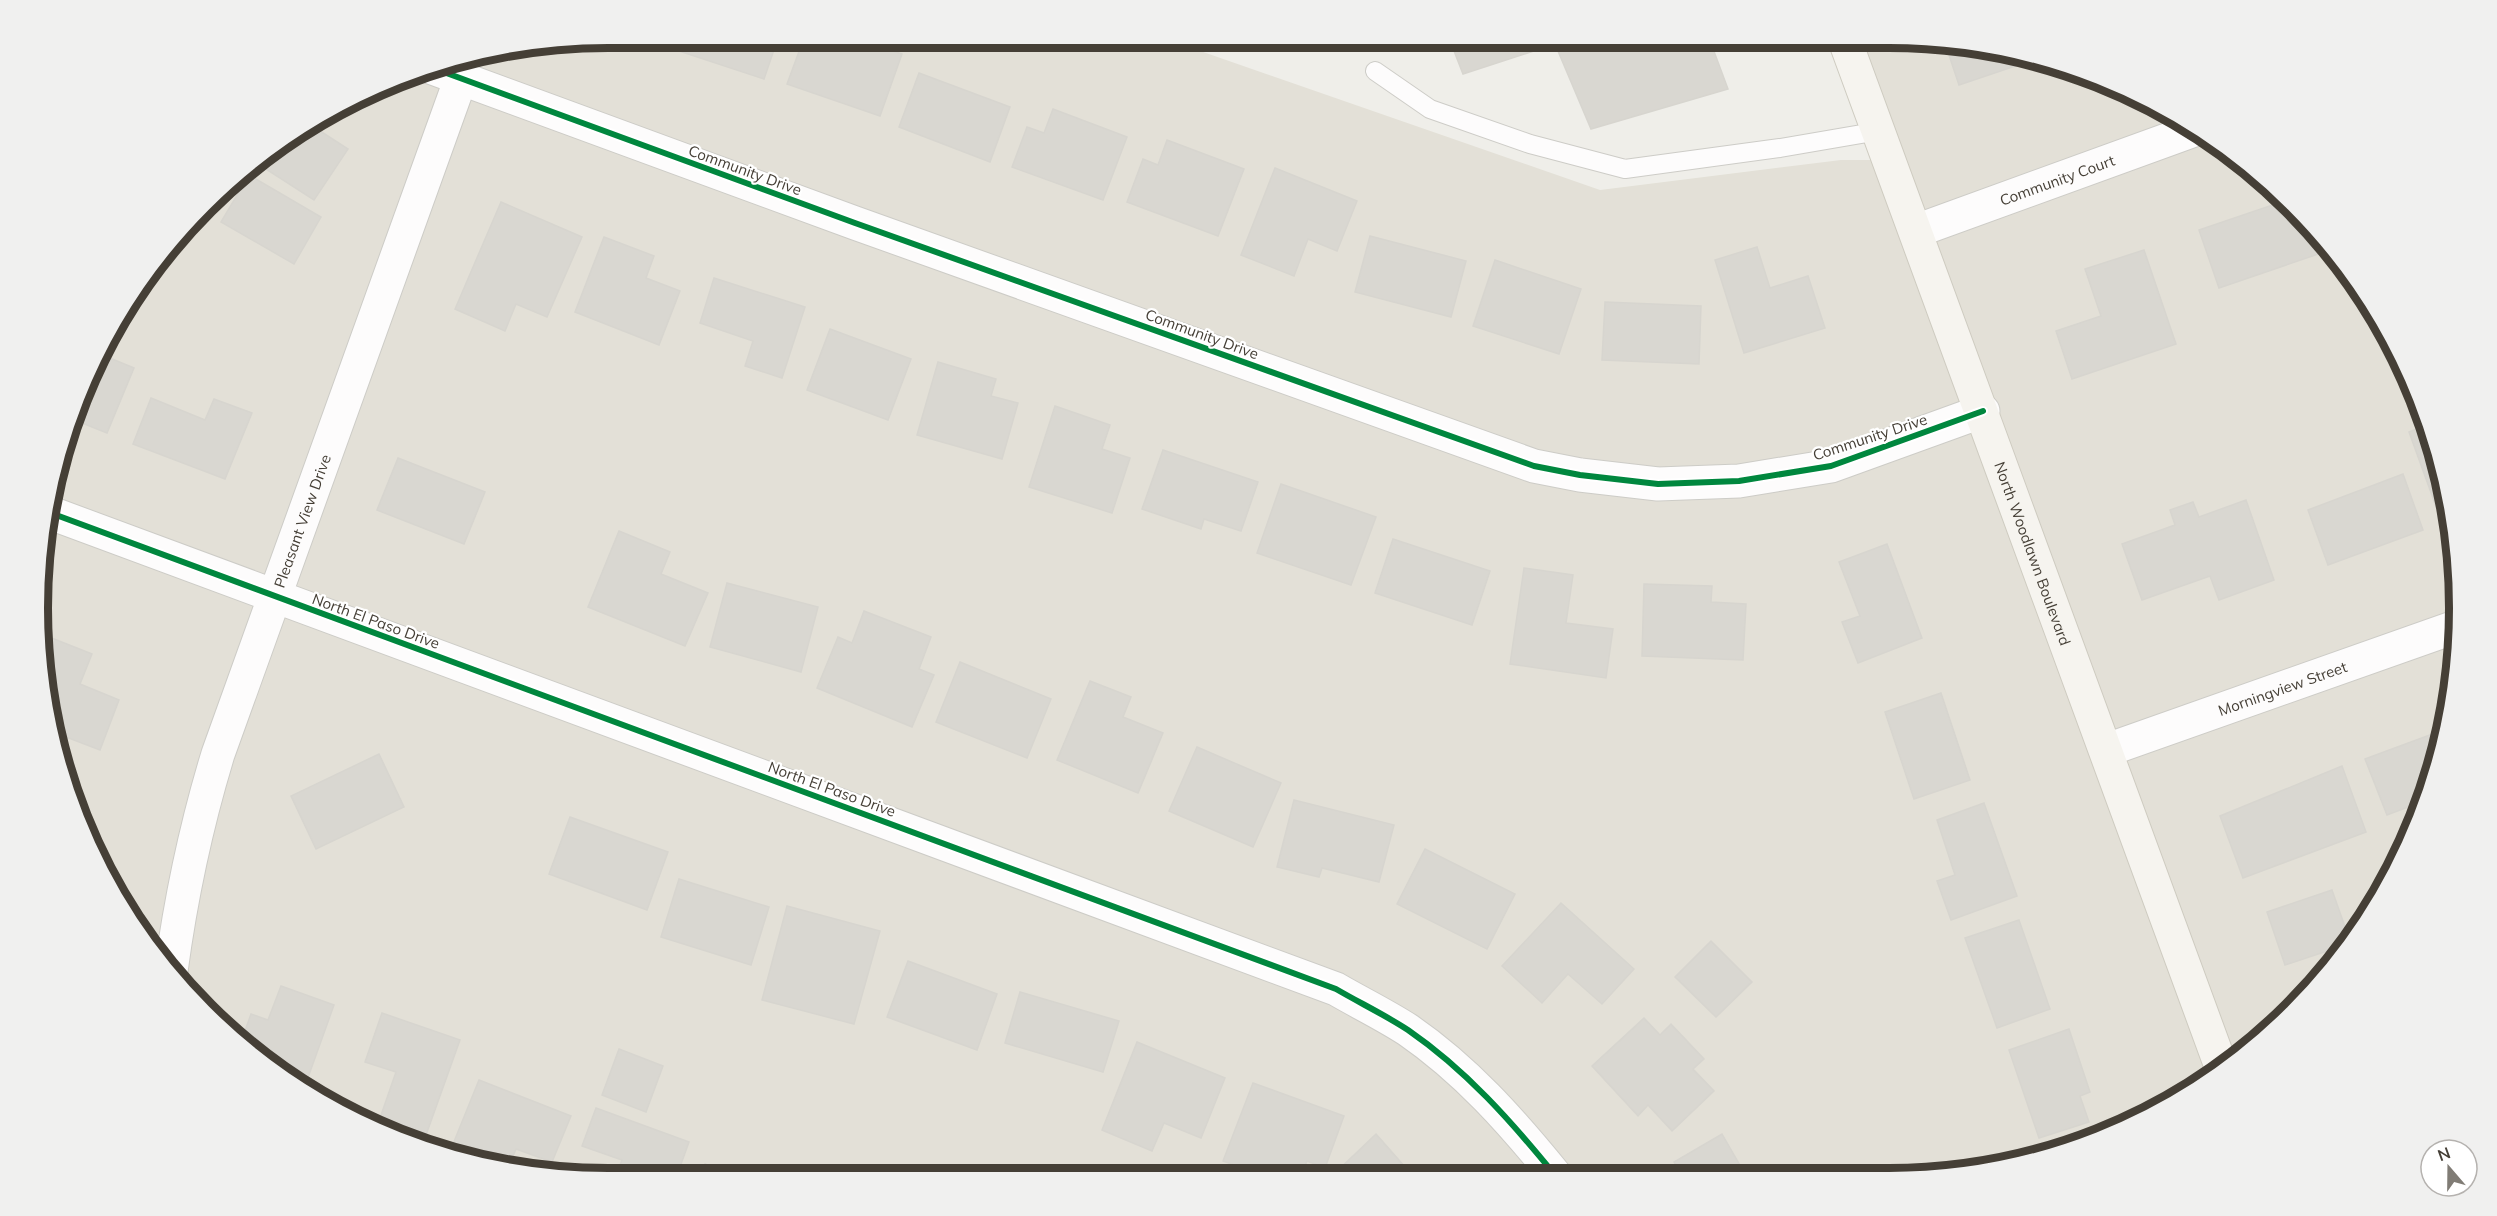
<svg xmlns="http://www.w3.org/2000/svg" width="2497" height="1216" font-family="Mulish,sans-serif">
<rect width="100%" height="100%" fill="#efeee9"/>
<path fill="#e3e0d7" d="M608 38H1163L1600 190 1841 160H1888L1844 38H1889L2001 49 2108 81 2206 134 2293 205 2364 291 2416 390 2449 497 2459 608 2448 720 2416 827 2342 955 2237 1060 2108 1135 1964 1174 608 1178 496 1167 389 1135 232 1037 155 955 96 861 42 682 49 496 81 390 133 291 260 156 424 68Z"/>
<g fill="#d9d7d1" stroke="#d7d5cf" stroke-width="1.5">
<path d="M680 38H778L764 79 676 50Z"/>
<path d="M804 38H854L902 54 880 116 787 84Z"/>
<path d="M1449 38H1709L1728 89 1591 129 1555 44 1463 74Z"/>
<path d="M1945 43 2001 49 2036 59 1959 85Z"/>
<path d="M919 73 1010 107 990 162 899 127Z"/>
<path d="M1053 109 1127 137 1103 200 1012 167 1027 127 1044 133Z"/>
<path d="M314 127 348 149 314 200 255 162 260 156Z"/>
<path d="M1167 140 1244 169 1218 236 1127 202 1143 159 1158 165Z"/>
<path d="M1275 168 1357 201 1337 251 1308 239 1294 276 1241 255Z"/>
<path d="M249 175 321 217 294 264 221 222Z"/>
<path d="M2287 200 2330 250 2219 288 2199 230Z"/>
<path d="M501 202 582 237 547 317 516 304 505 331 455 309Z"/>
<path d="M1370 236 1466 261 1451 317 1355 292Z"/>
<path d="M604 237 654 256 646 278 680 291 659 345 575 312Z"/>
<path d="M1757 247 1770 288 1808 276 1825 328 1744 353 1715 260Z"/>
<path d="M2144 250 2176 344 2072 379 2056 331 2101 316 2085 269Z"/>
<path d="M1495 260 1581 289 1559 354 1473 326Z"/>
<path d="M714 278 805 307 782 378 745 366 753 341 700 323Z"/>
<path d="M1605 302 1701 306 1699 364 1602 360Z"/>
<path d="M830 329 911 359 888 420 807 390Z"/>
<path d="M100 354 134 368 107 433 72 419 81 390Z"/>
<path d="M938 362 996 379 991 396 1018 403 1002 459 917 435Z"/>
<path d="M151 398 205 420 214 399 252 413 225 479 133 444Z"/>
<path d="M1055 406 1110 425 1102 449 1130 458 1112 513 1029 487Z"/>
<path d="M2427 425 2449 497 2451 520 2442 523 2409 432Z"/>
<path d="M1163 450 1258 482 1241 531 1204 519 1201 529 1142 509Z"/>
<path d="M398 458 485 492 464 544 377 510Z"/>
<path d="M2403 474 2423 530 2328 565 2308 510Z"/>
<path d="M1281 484 1376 517 1351 585 1257 553Z"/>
<path d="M2246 500 2274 580 2219 600 2210 576 2142 600 2122 544 2175 525 2170 510 2193 502 2199 517Z"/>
<path d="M619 531 670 552 661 574 708 593 685 646 588 607Z"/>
<path d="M1393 539 1490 571 1472 625 1375 593Z"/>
<path d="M1887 544 1922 638 1858 663 1842 622 1860 616 1839 562Z"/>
<path d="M1524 568 1573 575 1566 623 1613 629 1606 678 1510 664Z"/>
<path d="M727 583 818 607 801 672 710 647Z"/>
<path d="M1644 584 1712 586 1711 602 1746 604 1743 660 1642 656Z"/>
<path d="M864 611 931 637 919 669 934 675 912 727 817 688 838 637 852 643Z"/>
<path d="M44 635 92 654 80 684 119 700 100 750 58 734 42 682Z"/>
<path d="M960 662 1051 699 1027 758 936 722Z"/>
<path d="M1090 681 1131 697 1123 717 1163 733 1138 793 1057 760Z"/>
<path d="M1941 693 1970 780 1914 799 1885 712Z"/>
<path d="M2446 729 2424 801 2387 815 2365 759Z"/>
<path d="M1197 747 1281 783 1253 847 1169 811Z"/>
<path d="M379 754 404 807 316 849 291 796Z"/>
<path d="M2342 766 2366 832 2243 878 2220 816Z"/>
<path d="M1294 800 1394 825 1379 882 1322 868 1319 877 1277 867Z"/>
<path d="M1984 803 2017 896 1951 920 1937 881 1955 875 1937 820Z"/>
<path d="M570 817 668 852 647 910 549 874Z"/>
<path d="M1425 849 1515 894 1487 949 1397 904Z"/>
<path d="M679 879 769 907 751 965 661 937Z"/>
<path d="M2332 890 2350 941 2348 944 2285 965 2267 912Z"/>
<path d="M1561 903 1634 969 1602 1004 1568 974 1542 1003 1502 966Z"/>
<path d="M787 906 880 931 854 1024 762 1000Z"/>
<path d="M2019 920 2050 1009 1997 1028 1965 938Z"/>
<path d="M1711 941 1752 982 1716 1017 1675 977Z"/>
<path d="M908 961 997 994 977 1050 887 1017Z"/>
<path d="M281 986 334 1005 306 1083 241 1042 251 1014 268 1020Z"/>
<path d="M1020 992 1119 1021 1103 1072 1005 1043Z"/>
<path d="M382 1013 460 1040 426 1135 380 1118 396 1072 365 1062Z"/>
<path d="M1644 1018 1660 1035 1671 1024 1704 1059 1693 1069 1714 1091 1672 1131 1648 1105 1638 1116 1592 1066Z"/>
<path d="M2069 1029 2090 1092 2080 1096 2089 1122 2039 1138 2009 1050Z"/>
<path d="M1137 1042 1225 1078 1201 1138 1164 1123 1152 1151 1102 1130Z"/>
<path d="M619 1049 663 1066 646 1112 602 1095Z"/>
<path d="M479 1080 571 1116 552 1162 516 1149 509 1166 453 1144Z"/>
<path d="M1253 1083 1344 1116 1325 1168 1307 1161 1301 1176H1265L1223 1161Z"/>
<path d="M596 1108 689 1142 676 1178H615L622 1160 582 1146Z"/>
<path d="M1376 1134 1413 1176H1332Z"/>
<path d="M1722 1134 1745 1174 1682 1175 1674 1162Z"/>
<path d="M705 1164 741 1178H699Z"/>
</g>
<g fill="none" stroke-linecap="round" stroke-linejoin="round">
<defs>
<path id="lane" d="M1375 71 1430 109 1530 144 1625 169 1780 148 1879 131"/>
<g id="street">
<path d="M430 67 855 223 1534 466 1580 475 1658 484 1739 481 1831 466 1983 411"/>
<path id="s1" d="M1916 231 2197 129"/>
<path d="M48 512 1336 989C1360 1003 1385 1015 1408 1030 1466 1070 1511 1121 1555 1175"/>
<path id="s2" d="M2107 750 2458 626"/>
<path id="s3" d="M171 971C181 897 196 826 218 754L461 78"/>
</g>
<g id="secondary">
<path id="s4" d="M1844 38 2222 1069"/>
</g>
</defs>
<use href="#lane" stroke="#cdccc7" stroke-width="20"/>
<use href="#street" stroke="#cdccc7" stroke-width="35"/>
<use href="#secondary" stroke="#cecbc0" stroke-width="35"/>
<use href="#lane" stroke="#fdfcfc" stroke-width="18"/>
<use href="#street" stroke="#fdfcfc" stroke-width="33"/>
<use href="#secondary" stroke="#f6f4ef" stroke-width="33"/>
<defs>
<g id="cycleway">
<path d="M430 67 855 223 1534 466 1580 475 1658 484 1739 481 1831 466 1983 411"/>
<path d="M48 512 1336 989C1360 1003 1385 1015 1408 1030 1466 1070 1511 1121 1555 1175"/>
</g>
</defs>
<use href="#cycleway" stroke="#fff" stroke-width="10"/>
<use href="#cycleway" stroke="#00873e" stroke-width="6"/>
</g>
<g text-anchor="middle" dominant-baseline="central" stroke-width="4.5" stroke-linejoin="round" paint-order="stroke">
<g font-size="15" fill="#453f36" stroke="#fff">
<text transform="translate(745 170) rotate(20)">Community Drive</text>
<text stroke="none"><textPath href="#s1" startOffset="150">Community Court</textPath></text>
<text transform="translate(1202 334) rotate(20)">Community Drive</text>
<text transform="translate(1870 437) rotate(-18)">Community Drive</text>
<text stroke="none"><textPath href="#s3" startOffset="470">Pleasant View Drive</textPath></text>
<text stroke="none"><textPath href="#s4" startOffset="549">North Woodlawn Boulevard</textPath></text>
<text transform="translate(376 621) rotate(20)">North El Paso Drive</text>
<text stroke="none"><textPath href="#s2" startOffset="186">Morningview Street</textPath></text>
<text transform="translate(832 789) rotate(20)">North El Paso Drive</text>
</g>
</g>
<path d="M0 0H2497V1216H0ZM608 48H1889A560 560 0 0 1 2449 608V608A560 560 0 0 1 1889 1168H608A560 560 0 0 1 48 608V608A560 560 0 0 1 608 48Z" fill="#f0f0ef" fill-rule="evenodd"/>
<path fill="none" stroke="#453f36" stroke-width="8" d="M608 48H1889A560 560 0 0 1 2449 608V608A560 560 0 0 1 1889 1168H608A560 560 0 0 1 48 608V608A560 560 0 0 1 608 48Z"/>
<g transform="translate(2449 1168) rotate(340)"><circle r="28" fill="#ffffff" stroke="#b5b2af" stroke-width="1.5"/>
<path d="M0-4.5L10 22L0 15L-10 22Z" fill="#807c75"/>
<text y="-9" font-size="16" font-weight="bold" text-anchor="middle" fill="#453f36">N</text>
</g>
</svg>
